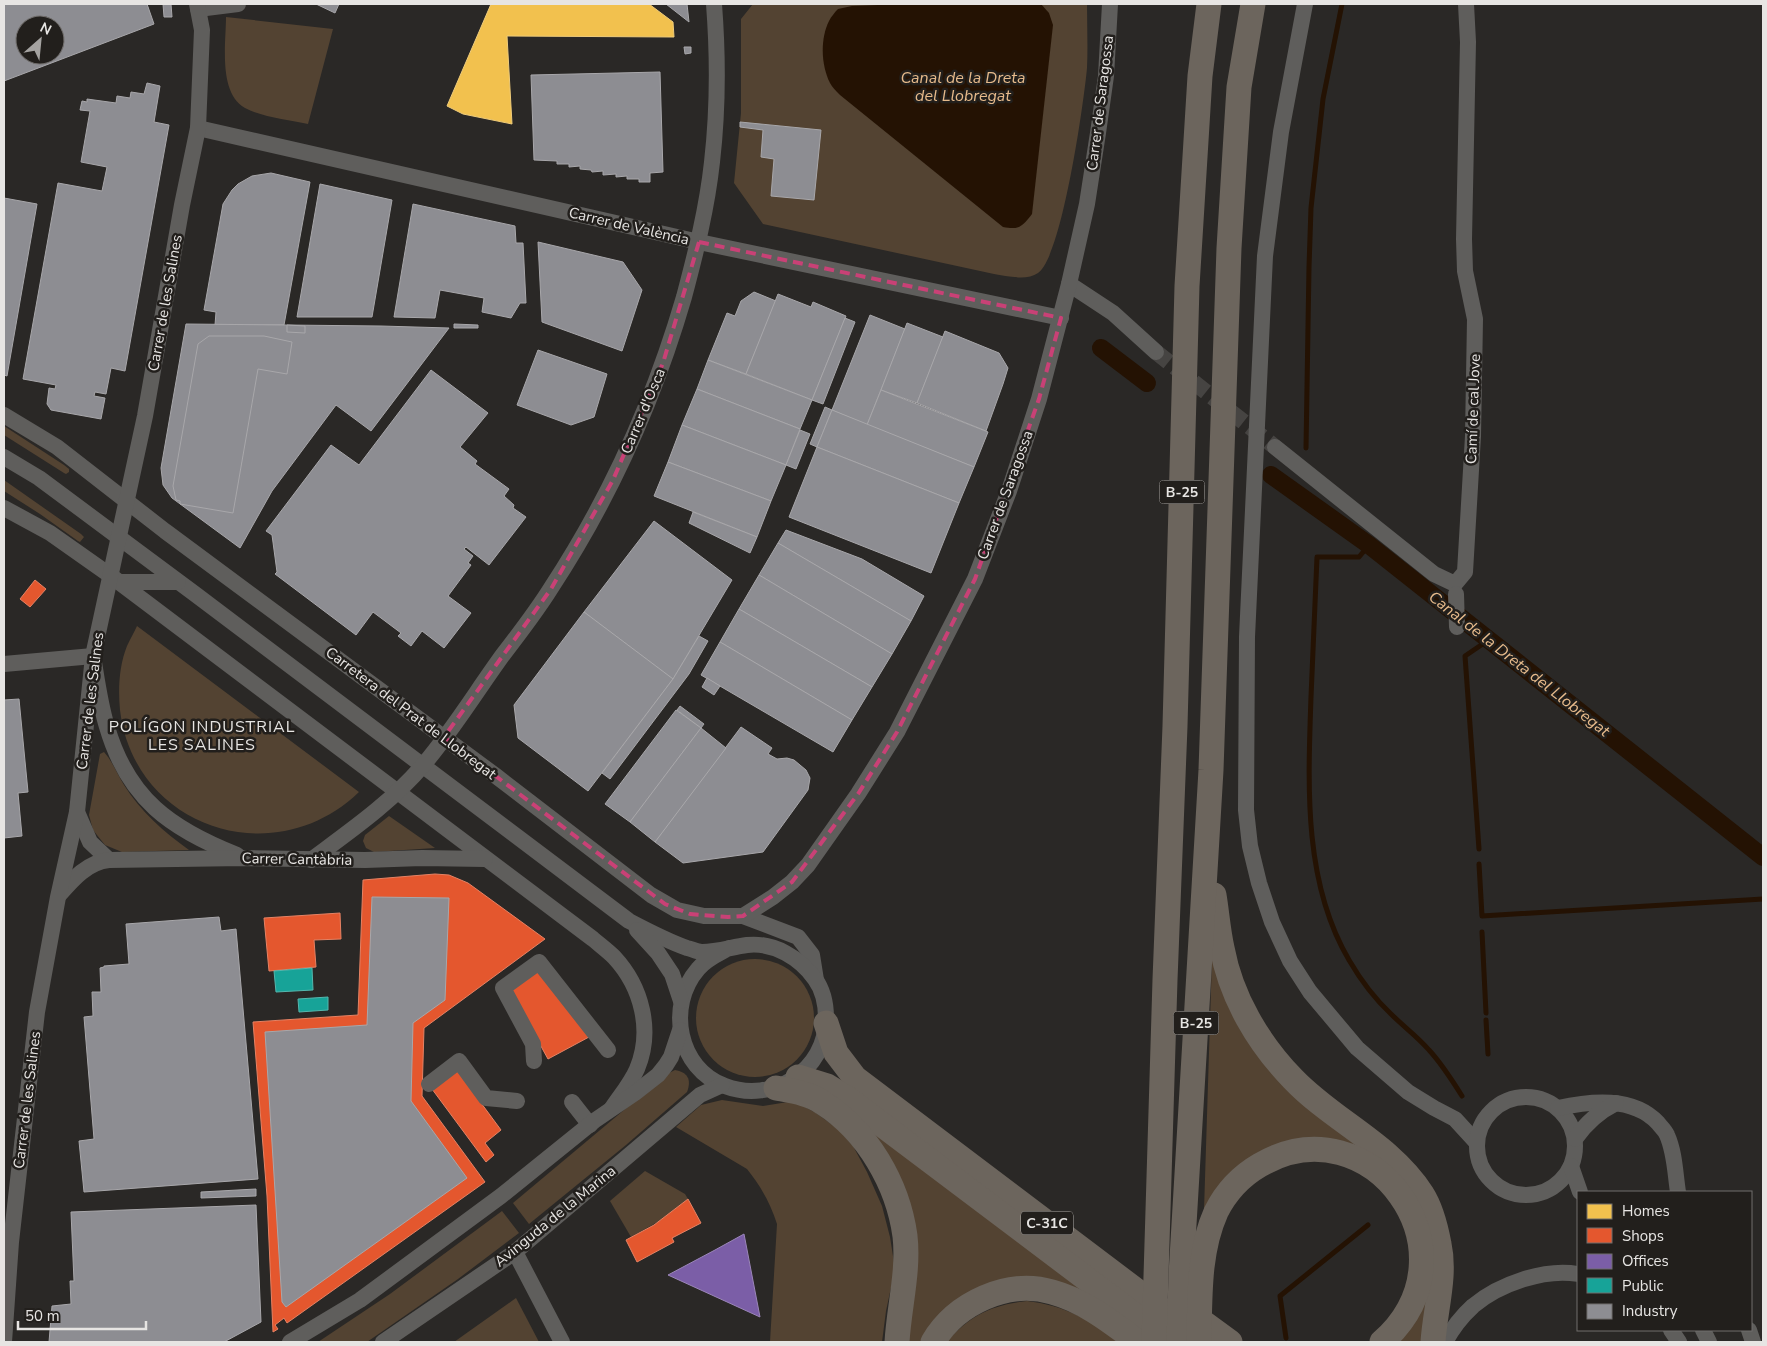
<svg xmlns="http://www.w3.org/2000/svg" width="1767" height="1346" font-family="'Nunito Sans',sans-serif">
<rect width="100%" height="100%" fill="#2a2826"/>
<g fill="#534332">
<path d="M753 4H1087C1087 25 1088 47 1087 68 1084 102 1062 257 1038 273 1027 281 1007 276 994 274L763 224 734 183 741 113V19Z"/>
<path d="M226 17 333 29 308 124C289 120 262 117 245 108 218 92 226 44 226 17Z"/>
<path d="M4 426 64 465 69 469V472L66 474 64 473 4 435Z"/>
<path d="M4 480 81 534 84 537 80 542 78 541 40 514 4 491Z"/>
<path d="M137 626 359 792C274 874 134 828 120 710 118 689 119 666 127 646 130 639 134 633 137 626Z"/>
<path d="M104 752C113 762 117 774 124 785 140 811 164 832 189 850L122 852 105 845 93 830 89 815 100 754Z"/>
<path d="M389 816 435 848 374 852 366 848 363 841 365 835Z"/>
<path d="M1212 958 1221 979 1366 1152 1311 1141 1204 1210Z"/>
<circle cx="755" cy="1018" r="59"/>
<path d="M675 1070C687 1072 692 1079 687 1092L626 1145 529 1224 513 1203 667 1074Z"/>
<path d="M722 1100 763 1106 794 1101 816 1113 838 1129 853 1146 867 1172 882 1206 890 1237 895 1269 886 1311 882 1342H770L777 1224C771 1204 760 1185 747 1169L676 1127 701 1105Z"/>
<path d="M845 1108 1126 1321 1029 1280 923 1342H905L912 1261Z"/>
<path d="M645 1171 685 1194 688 1199 661 1220 631 1237 610 1201Z"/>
<path d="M502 1211 519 1233 458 1279 367 1342H318L390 1294Z"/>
<path d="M1427 1293 1424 1342H1396Z"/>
<path d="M516 1298 539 1342H454Z"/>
<path d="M1027 1301C1063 1305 1091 1320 1120 1342H946C970 1316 990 1305 1027 1301Z"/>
</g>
<path fill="#241203" d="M904 4H1041L1049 13 1053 25 1032 214C1022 227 1019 230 1003 227L840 95C836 91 832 87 830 83 821 65 820 39 829 21 831 17 835 12 838 9L852 6Z"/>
<path fill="#f2c14e" stroke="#efcc7b" d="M491 4H649L673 22 674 37 507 36 512 124 463 114 447 106Z"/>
<g fill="#e4572e" stroke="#e58264">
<path d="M35 580 46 589 30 607 20 599Z"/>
<path d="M435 874 449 875 468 883 545 939 424 1028 422 1096 485 1182 287 1323 284 1318 275 1325 278 1329 273 1332 267 1196 253 1022 358 1015 363 880Z"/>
<path d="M340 913 341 939 314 940 316 967 269 971 264 918Z"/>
<path d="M538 969 589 1037 548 1059 510 990Z"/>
<path d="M456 1069 501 1130 485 1143 494 1155 486 1162 432 1089Z"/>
<path d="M688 1199 701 1223 672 1238 674 1242 637 1262 626 1240 654 1225Z"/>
</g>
<path fill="#7b5ea7" stroke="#9b86b9" d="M744 1234 760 1317 668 1275 715 1250Z"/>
<g fill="#17a398" stroke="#55b7ae">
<path d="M312 968 313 990 276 992 274 971Z"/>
<path d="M328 997V1010L299 1012 298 999Z"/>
</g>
<g fill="#8d8d92" stroke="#a8a7aa" fill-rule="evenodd">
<path d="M4 4H147L154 24 4 81ZM25 25H55V55H25Z"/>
<path d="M163 4H171L172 17H164Z"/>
<path d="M316 4H339L335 13Z"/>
<path d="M666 4H687L689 22Z"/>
<path d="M684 47H691V53L685 54Z"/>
<path d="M660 72 663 172 650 173V182H639V179H627V176L616 177V174L603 175V171L592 172 591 170 580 169V166L569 167V164H557V161L534 160 531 75Z"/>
<path d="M147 83 160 86 154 122 169 125 125 371 111 368 106 394 95 392 94 396 105 398 101 419 51 410 47 404 49 388 55 389 56 385 23 379 58 183 102 191 107 167 81 162 90 111 80 110 82 101 87 102V99L116 103 117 96 130 98 131 92 144 94Z"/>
<path d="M740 122 821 130 814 200 771 196 774 159 761 157 763 130 740 127Z"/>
<path d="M271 173 310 182 284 325H215L216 312 204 310 223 204 232 190 238 184 252 176Z"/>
<path d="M320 184 392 200 372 317H297Z"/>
<path d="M4 198 37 204 7 376 4 375Z"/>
<path d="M413 204 515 226 516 243H523L526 303H520L511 318 482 312 484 298 440 290 435 318 394 317Z"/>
<path d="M538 242 623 262 642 290 622 351 542 322Z"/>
<path d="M754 292 776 301 746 374 708 360 727 313 735 316 741 301Z"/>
<path d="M778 294 811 307 813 302 846 316 812 400 746 374Z"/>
<path d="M870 315 905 329 867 425 832 410Z"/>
<path d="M845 318 855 322 823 404 812 400Z"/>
<path d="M907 323 943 337 917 403 881 390Z"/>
<path d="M186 324 381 326 449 328 371 431 336 405 272 491 240 548 172 498 163 485 161 468Z"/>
<path d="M454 324 478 325V328H454Z"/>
<path d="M287 325 305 326V333L287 332Z"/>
<path d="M945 331 999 353 1008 368 1003 384 986 431 917 403Z"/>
<path d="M209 336H264L292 342 287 374 258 369 233 513 180 504V501L176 500 173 486 198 344Z"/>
<path d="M538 350 607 374 594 417 571 425 517 405Z"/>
<path d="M708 360 812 400 800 429 697 389Z"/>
<path d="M431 370 488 413 460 447 477 461 475 464 509 489 504 496 514 505 513 508 526 517 489 565 466 547 464 549 473 556 468 563 471 565 448 596 471 613 444 648 422 631 411 646 398 636 401 633 373 612 356 635 275 574 277 572 272 535 266 531 331 445 359 465Z"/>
<path d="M697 389 800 429 786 465 682 425Z"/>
<path d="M881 390 988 432 974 467 867 425Z"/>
<path d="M825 407 832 410 817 447 810 444Z"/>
<path d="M832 410 974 467 959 503 817 447Z"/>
<path d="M682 425 786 465 771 501 668 462Z"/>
<path d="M800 430 810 434 796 469 786 465Z"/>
<path d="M817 447 959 503 931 573 789 517Z"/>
<path d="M668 462 771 501 757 537 654 496Z"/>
<path d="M693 512 757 537 750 553 689 523Z"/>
<path d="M654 521 732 580 673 679 584 612Z"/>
<path d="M786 530 862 559 924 596 911 621 778 543Z"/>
<path d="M778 543 911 621 892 654 759 575Z"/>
<path d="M759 575 892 654 872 687 739 609Z"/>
<path d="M739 609 872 687 852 720 720 642Z"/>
<path d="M584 612 673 679 588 791 518 738 514 705Z"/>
<path d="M699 636 708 641 689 674 610 779 602 773 673 679Z"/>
<path d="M720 642 852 720 833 752 701 675Z"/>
<path d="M707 678 720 686 714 695 702 687Z"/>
<path d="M19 699 28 792 18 793 22 836 4 838V700Z"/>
<path d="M680 706 704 724 701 728 677 710Z"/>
<path d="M676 710 701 728 630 822 605 804Z"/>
<path d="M741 727 772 748 768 754 777 759 787 758 794 760 806 770 810 778 808 790 763 852 683 863 655 842Z"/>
<path d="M701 728 726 748 655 842 630 822Z"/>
<path d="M372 897 449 898 445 1000 413 1023 411 1101 467 1178 286 1307 282 1302 265 1032 367 1025Z"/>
<path d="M219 917 221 931 236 929 258 1179 84 1192 79 1141 94 1139 84 1017 93 1016 92 992H101L100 968 104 967V966L129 964 126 924Z"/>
<path d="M256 1189V1196L201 1198V1192Z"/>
<path d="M256 1205 261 1322 224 1342H49L52 1306 71 1304 70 1281H74L71 1212Z"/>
</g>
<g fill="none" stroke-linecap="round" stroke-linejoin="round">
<g stroke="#241203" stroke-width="5">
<path d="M1306 448 1309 267 1311 208 1323 99 1342 4"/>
<path d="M1291 489 1294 484"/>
<path d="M1369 545 1359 557H1317C1315 604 1313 651 1311 697 1308 785 1303 882 1349 960 1360 979 1374 998 1391 1014 1403 1026 1418 1037 1429 1050 1442 1064 1452 1080 1462 1096"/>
<path d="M1479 849 1465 656 1490 639"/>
<path d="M1479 864 1482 916 1763 899"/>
<path d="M1482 932 1486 1013"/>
<path d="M1486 1020 1488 1054"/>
<path d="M1286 1338 1280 1296 1368 1225"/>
</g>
<g stroke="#241203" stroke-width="18">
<path d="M1101 348 1147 383"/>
<path d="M1271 475 1369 545 1763 857"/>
</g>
<path stroke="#464442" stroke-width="16" stroke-dasharray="16 8" stroke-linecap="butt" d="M1156 352 1275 447"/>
<g stroke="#5f5e5c" stroke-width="16">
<path d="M1305 4 1281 132 1265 256 1247 637 1246 810 1250 846 1259 883 1272 922 1290 961 1310 992 1357 1048 1408 1092 1434 1108 1455 1119 1477 1143"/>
<path d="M198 9 238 4"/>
<path d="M198 128 699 242 1061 318"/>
<path d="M1069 284 1113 313 1156 352"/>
<path d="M4 415 57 447 165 531 496 776 651 895 677 910 704 916H743L798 937 812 955 816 980"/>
<path d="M1275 447 1434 574 1455 584 1465 572 1473 436 1475 319 1465 271 1464 239 1468 42 1466 4"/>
<path d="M4 457 39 478 195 594 629 921C648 931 667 941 687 948 692 949 697 952 702 952 717 952 732 947 747 945 774 942 800 958 815 979 823 990 826 1005 826 1018 827 1071 772 1104 725 1086 678 1069 666 1006 698 969 706 959 718 954 729 948"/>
<path d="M4 508 50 533 111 576 593 939C600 945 608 951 614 957 642 987 653 1031 637 1069 631 1083 620 1096 612 1108"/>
<path d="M119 582H178"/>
<path d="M1456 594 1457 627"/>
<path d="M4 664 93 656C97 680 100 704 107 727 128 799 171 829 237 855"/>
<path d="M77 812 90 842 109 860"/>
<path d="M311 860C350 831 392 802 424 764 452 731 476 692 502 656 519 634 536 612 551 588 610 498 654 400 684 297 696 252 707 208 712 162 718 110 718 56 714 4"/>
<path d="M60 894C73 879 88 862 109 860L244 858 365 860 422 858 485 859"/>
<path d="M743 916 773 897 792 882 808 865 858 794 897 732 975 579 1009 491 1039 399 1069 284 1087 204 1098 133 1106 76 1110 4"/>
<path d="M637 930 658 953 672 974 681 1001"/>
<path d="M534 1061 533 1044 503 988 539 962 608 1050"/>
<path d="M429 1084 459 1061 486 1098 517 1101"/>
<circle cx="1526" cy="1146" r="49"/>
<path d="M572 1102 590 1125"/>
<path d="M1558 1108C1590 1101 1633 1096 1658 1123 1661 1127 1665 1130 1667 1135 1675 1153 1675 1173 1678 1192"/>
<path d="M1575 1139C1586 1123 1598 1112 1616 1103"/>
<path d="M1571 1166 1580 1192"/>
<path d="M515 1252 562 1342"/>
<path d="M1671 1330 1679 1342"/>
<path d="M1703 1330 1709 1342"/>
<path d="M1749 1330 1753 1342"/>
<path d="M4 1342 11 1242 37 1012 58 897 77 812 93 656 145 416 182 205 198 128 202 30 197 4"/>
<path d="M290 1342 360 1300 501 1196 594 1121 635 1093 658 1075 666 1065 671 1057 680 1030"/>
<path d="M383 1342 515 1252 700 1095 722 1085"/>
<path d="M1445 1342C1452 1329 1462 1316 1473 1306 1499 1284 1545 1268 1578 1274"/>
</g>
<g stroke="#6c655d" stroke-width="25">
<path d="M1214 895C1217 913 1218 930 1222 948 1231 997 1258 1043 1293 1079 1333 1121 1390 1144 1422 1194 1431 1208 1436 1228 1439 1244 1446 1276 1435 1310 1433 1342"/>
<path d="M826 1023 836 1053 855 1078 1166 1313"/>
<path d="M798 1077 827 1086 848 1099 1165 1338"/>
<path d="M776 1088C792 1091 809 1093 823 1103 867 1131 898 1184 905 1236 909 1271 899 1307 897 1342"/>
<path d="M1189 1312 1230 1342"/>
<path d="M933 1342C956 1303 1008 1279 1052 1292 1085 1301 1111 1322 1138 1342"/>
<path d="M1154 1342 1165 980 1175 726 1187 286 1200 76 1209 4"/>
<path d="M1179 1342 1181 1275 1211 770 1229 248 1239 87 1253 4"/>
<path d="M1199 1342C1200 1299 1198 1252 1216 1212 1226 1192 1241 1176 1260 1165 1371 1100 1483 1253 1382 1342"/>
</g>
</g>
<path fill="none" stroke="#c94176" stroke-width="4" stroke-dasharray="10 6" stroke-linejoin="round" d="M699 242 1061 318 1039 399 975 579 897 732 858 794 792 882 743 916 728 917 690 914 665 904 444 737 551 589 613 480 663 363Z"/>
<g text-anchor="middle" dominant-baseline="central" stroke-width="5" stroke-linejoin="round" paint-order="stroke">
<g fill="#221f1c" stroke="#acaaa7" stroke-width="1">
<rect x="1159.5" y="480.5" width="45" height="23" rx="4"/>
<rect x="1173.5" y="1011.5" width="45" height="23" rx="4"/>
<rect x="1021" y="1211.5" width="52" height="23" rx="4"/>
</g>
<g font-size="14" font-weight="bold" fill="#e7e5e3">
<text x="1182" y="492">B-25</text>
<text x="1196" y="1023">B-25</text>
<text x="1047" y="1223">C-31C</text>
</g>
<g font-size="15" fill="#e7e5e3" stroke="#221f1c">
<text transform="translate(1100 103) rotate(-83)">Carrer de Saragossa</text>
<text transform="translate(629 226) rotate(13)">Carrer de València</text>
<text transform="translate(165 303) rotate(-80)">Carrer de les Salines</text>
<text transform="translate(1473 409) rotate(-88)">Camí de cal Jove</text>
<text transform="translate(643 411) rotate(-67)">Carrer d'Osca</text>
<text transform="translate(1005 495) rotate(-70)">Carrer de Saragossa</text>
<text transform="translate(90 701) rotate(-83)">Carrer de les Salines</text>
<text transform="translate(411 713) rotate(37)">Carretera del Prat de Llobregat</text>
<text transform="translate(297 859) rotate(1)">Carrer Cantàbria</text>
<text transform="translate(27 1100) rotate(-83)">Carrer de les Salines</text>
<text transform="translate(555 1216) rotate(-39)">Avinguda de la Marina</text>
</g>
<g font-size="16" font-style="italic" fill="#e6ba8b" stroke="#221f1c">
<text x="963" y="78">Canal de la Dreta<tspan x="963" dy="18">del Llobregat</tspan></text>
<text transform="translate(1519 664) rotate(38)">Canal de la Dreta del Llobregat</text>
</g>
<g font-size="16" letter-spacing="1" fill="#e7e5e3" stroke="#221f1c">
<text x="202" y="727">POLÍGON INDUSTRIAL<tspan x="202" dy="18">LES SALINES</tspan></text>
</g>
</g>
<rect width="1767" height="1346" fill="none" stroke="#e7e5e3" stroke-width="10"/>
<rect x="1577" y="1191" width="175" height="140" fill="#221f1c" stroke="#716e6c"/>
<rect x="1587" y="1204" width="25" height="15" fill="#f2c14e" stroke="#716e6c"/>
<text x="1622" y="1216" font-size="15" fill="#e7e5e3">Homes</text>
<rect x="1587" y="1228" width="25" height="15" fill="#e4572e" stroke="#716e6c"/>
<text x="1622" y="1241" font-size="15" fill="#e7e5e3">Shops</text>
<rect x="1587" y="1254" width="25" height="15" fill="#7b5ea7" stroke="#716e6c"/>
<text x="1622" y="1266" font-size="15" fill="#e7e5e3">Offices</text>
<rect x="1587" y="1278" width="25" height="15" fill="#17a398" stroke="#716e6c"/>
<text x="1622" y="1291" font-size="15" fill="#e7e5e3">Public</text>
<rect x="1587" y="1304" width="25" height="15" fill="#8d8d92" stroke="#716e6c"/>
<text x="1622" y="1316" font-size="15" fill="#e7e5e3">Industry</text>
<g transform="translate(40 40) rotate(27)"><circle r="24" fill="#221f1c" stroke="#716e6c"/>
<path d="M0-4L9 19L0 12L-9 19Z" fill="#a5a3a1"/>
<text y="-8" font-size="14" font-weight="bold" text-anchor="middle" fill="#e7e5e3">N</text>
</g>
<path d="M18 1321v8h128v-8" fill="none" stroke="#e7e5e3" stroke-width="2.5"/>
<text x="25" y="1321" font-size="15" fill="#e7e5e3" stroke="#221f1c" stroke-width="4" paint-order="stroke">50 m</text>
</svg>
